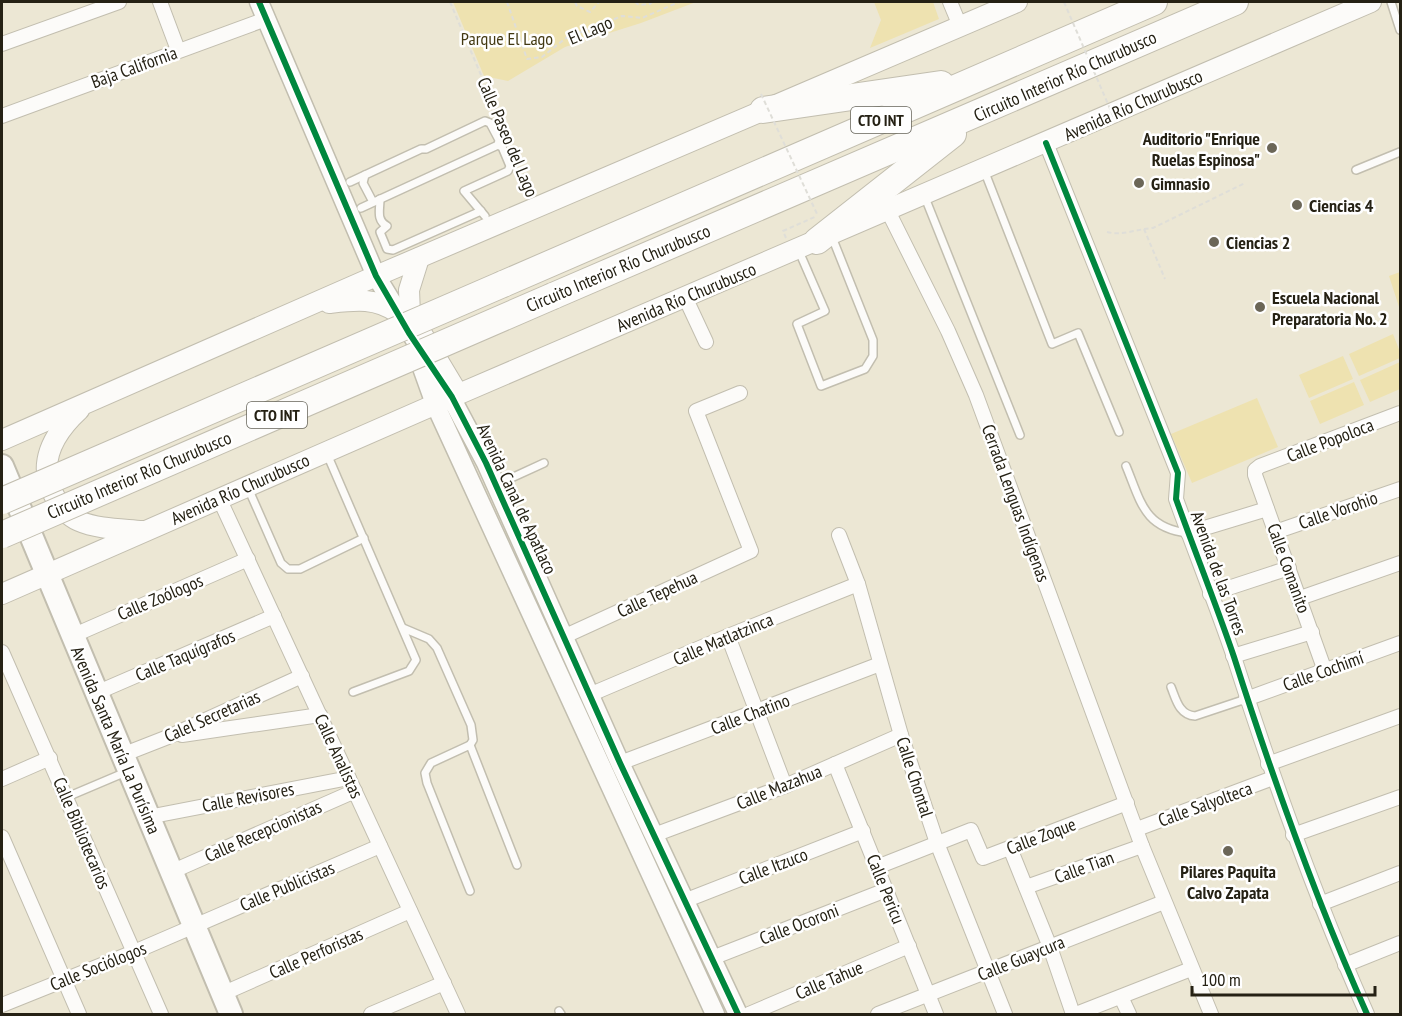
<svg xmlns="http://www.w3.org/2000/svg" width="1402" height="1016" font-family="'PT Sans Narrow',sans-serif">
<rect width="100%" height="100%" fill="#ece7d4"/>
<g fill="#eee2b0">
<path d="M453 2H696L641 23 565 47 508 81 484 76Z"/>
<path d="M874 2H933L939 19 870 48 881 20Z"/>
<path d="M1400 272V310L1389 276Z"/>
<path d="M1393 334 1400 352V358L1359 376 1349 354Z"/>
<path d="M1343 356 1353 379 1309 398 1299 375Z"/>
<path d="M1400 362V389L1370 402 1360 380Z"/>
<path d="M1354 382 1364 405 1320 424 1310 401Z"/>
<path d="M1257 398 1278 447 1192 483 1171 434Z"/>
</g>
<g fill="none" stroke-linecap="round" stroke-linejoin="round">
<defs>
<g id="service">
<path d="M1391 2 1400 30"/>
<path d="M984 170 1052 344 1078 333 1119 432"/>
<path d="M1356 170 1400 152"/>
<path d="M350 182 365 175"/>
<path d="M924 195 1020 435"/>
<path d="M380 199C380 210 376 220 387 226L380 232 387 249 393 250 481 211"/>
<path d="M373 202 363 183 365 175 421 149H426L485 121 490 123 499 140 498 145"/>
<path d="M361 208 498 145 502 147 510 166 508 171 464 191 485 216"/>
<path d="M798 249 825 311 797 324 821 386 865 369 873 356V340L832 237"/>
<path d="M327 454 416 660 409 671 353 692"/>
<path d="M1126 466C1141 502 1144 528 1188 533"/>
<path d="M496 485 544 463"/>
<path d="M248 488 281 563 288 569H300L364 538"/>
<path d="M403 628 429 639 437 648 471 725 473 740 470 745 431 763 425 773 427 783 470 891"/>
<path d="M1171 687C1176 699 1179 715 1195 716L1246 699"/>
<path d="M470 745 517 865"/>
<path d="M67 797 126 772"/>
<path d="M559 1011 561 1014"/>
</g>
<g id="minor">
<path d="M160 2 178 50"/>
<path d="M950 2 960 26"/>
<path d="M2 44 119 2"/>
<path d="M2 116 266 19"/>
<path d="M1046 143 1178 473 1176 499C1195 552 1216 604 1234 657 1273 779 1315 898 1367 1014"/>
<path d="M888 211 948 331 976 395 1142 846 1211 1014"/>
<path d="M685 297 706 342"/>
<path d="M219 498 458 1014"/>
<path d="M1275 532 1400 489"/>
<path d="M1188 533 1267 509"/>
<path d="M839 535 858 584 901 735 937 843 1005 1014"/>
<path d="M1210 594 1289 568"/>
<path d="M1300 598 1400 563"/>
<path d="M72 636 248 559"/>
<path d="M728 636 785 786"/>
<path d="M563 637 751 551 696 411 740 393"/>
<path d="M2 652 161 1014"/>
<path d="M1233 656 1312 632"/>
<path d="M1325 671 1255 475V470L1260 466 1400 413"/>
<path d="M96 693 274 616"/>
<path d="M589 695 728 636 858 584"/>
<path d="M1246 699 1400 643"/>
<path d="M182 735 320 715"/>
<path d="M122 755 168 737 302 676"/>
<path d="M620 763 880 664"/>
<path d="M835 764 936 1014"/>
<path d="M1268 764 1400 716"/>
<path d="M2 779 50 758"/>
<path d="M148 817 349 778"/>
<path d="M1137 829 1273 778"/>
<path d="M654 835 785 786 901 735"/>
<path d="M1293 835 1400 797"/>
<path d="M2 837 79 1014"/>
<path d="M1010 848 1050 947 1073 1014"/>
<path d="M877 867 971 830 983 858 1127 803"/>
<path d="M171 872 355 791"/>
<path d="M1026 887 1142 846"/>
<path d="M684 901 863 831"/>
<path d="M1320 904 1400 873"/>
<path d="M712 958 886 890"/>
<path d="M1345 965 1400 943"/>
<path d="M222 994 410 911"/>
<path d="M1121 997 1129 1014"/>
<path d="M2 1005 134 952 380 846"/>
<path d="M371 1014 444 983"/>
<path d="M749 1014 909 946"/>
<path d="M878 1014 1164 902"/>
<path d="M1076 1014 1191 969"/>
</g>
<g id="tertiary">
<path d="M259 2 376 276 429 363"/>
<path d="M416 351 435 404 715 1014"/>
<path d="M445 386 486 463 620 763 738 1014"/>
</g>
<g id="secondary">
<path d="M419 258 409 290 410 314 458 394"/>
<path d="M329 303C355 300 376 297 398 313"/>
<path d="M79 410C53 434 35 465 56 499 62 508 68 516 79 521 97 529 122 529 142 531"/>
<path d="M2 440 376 276 1017 2"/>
<path d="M2 594 452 397 1371 2"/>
</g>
<path id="primary" d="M2 466 231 1014"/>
<g id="motorway">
<path d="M763 110 941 84"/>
<path d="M817 241 953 134"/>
<path d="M503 284 1154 2"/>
<path d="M553 296 1235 2"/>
</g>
</defs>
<use href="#service" stroke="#c2beaf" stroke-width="10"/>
<use href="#minor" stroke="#c2beaf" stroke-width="16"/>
<use href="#tertiary" stroke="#c2beaf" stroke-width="21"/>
<use href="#secondary" stroke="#c2beaf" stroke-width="22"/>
<use href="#primary" stroke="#c2beaf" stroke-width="26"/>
<use href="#motorway" stroke="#c2beaf" stroke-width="28"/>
<g stroke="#dfded8" stroke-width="2" stroke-dasharray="4.5 3" stroke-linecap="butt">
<path d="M450 2 500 120"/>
<path d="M507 2 527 59 542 57 566 38 622 16 642 18 679 2"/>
<path d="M575 2 577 6 590 12 599 2"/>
<path d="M635 2 639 5 650 4 652 2"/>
<path d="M520 167 531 192"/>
<path d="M1144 229 1165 279"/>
<path d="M1107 232C1122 236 1137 229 1153 228L1245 183"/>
<path d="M786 238 783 231 817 216"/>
</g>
<use href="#service" stroke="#fcfbf9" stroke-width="7"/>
<use href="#minor" stroke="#fcfbf9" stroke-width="14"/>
<use href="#tertiary" stroke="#fcfbf9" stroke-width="18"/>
<use href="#secondary" stroke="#fcfbf9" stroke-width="20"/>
<use href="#primary" stroke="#fcfbf9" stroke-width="22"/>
<use href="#motorway" stroke="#fcfbf9" stroke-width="26"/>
<defs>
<g id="motorway-bridge">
<path d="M2 501 503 284"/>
<path d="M2 535 553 296"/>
</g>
</defs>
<use href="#motorway-bridge" stroke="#c2beaf" stroke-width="28" stroke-linecap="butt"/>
<g stroke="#dfded8" stroke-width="2" stroke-dasharray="4.5 3" stroke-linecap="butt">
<path d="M1064 2 1114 118"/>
<path d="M761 94 818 216"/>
</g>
<use href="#motorway-bridge" stroke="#fcfbf9" stroke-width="26"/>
<defs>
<g id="cycleway">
<path d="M259 2 376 276 409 333 452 397 486 463 620 763 738 1014"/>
<path d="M1046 143 1178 473 1176 499C1195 552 1216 604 1234 657 1273 779 1315 898 1367 1014"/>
</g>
</defs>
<use href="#cycleway" stroke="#fff" stroke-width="10"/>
<use href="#cycleway" stroke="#00873e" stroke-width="6"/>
</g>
<g fill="#6b6657" stroke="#fff" stroke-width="2">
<circle cx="1272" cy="148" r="6"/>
<circle cx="1139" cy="183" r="6"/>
<circle cx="1297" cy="205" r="6"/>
<circle cx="1214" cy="242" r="6"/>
<circle cx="1260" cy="307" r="6"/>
<circle cx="1228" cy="851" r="6"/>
</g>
<g text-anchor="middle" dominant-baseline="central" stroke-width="5" stroke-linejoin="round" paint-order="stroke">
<g fill="#fff" stroke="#66645a" stroke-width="1.5">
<rect x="851" y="107" width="60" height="26" rx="4.5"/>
<rect x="247" y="402" width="60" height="26" rx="4.5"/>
</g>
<g font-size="16" font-weight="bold" fill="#252114">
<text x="881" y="120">CTO INT</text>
<text x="277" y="415">CTO INT</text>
</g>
<g font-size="18" fill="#252114" stroke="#fff">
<text transform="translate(590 30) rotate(-23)">El Lago</text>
<text transform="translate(134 67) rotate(-20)">Baja California</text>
<text transform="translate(1065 76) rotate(-24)">Circuito Interior Río Churubusco</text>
<text transform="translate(1133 105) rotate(-24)">Avenida Río Churubusco</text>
<text transform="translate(508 137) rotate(67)">Calle Paseo del Lago</text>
<text transform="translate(618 268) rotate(-23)">Circuito Interior Río Churubusco</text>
<text transform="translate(686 297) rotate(-23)">Avenida Río Churubusco</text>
<text transform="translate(1330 440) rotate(-21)">Calle Popoloca</text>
<text transform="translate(139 475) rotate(-23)">Circuito Interior Río Churubusco</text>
<text transform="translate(240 489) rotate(-24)">Avenida Río Churubusco</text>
<text transform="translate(517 499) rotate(65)">Avenida Canal de Apatlaco</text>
<text transform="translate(1016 503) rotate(70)">Cerrada Lenguas Indígenas</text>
<text transform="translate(1338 510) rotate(-19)">Calle Vorohio</text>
<text transform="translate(1289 568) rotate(70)">Calle Comanito</text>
<text transform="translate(1219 573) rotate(70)">Avenida de las Torres</text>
<text transform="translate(657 594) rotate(-25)">Calle Tepehua</text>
<text transform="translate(160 597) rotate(-23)">Calle Zoólogos</text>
<text transform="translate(723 639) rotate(-23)">Calle Matlatzinca</text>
<text transform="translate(185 655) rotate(-23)">Calle Taquígrafos</text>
<text transform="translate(1323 671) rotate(-20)">Calle Cochimí</text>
<text transform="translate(750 714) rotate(-21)">Calle Chatino</text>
<text transform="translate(212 716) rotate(-24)">Calel Secretarias</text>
<text transform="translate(116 740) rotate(67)">Avenida Santa María La Purísima</text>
<text transform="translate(339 756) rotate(65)">Calle Analistas</text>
<text transform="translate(915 777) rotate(72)">Calle Chontal</text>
<text transform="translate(779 787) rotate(-22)">Calle Mazahua</text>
<text transform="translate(248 797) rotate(-11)">Calle Revisores</text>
<text transform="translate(1205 804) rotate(-20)">Calle Salyolteca</text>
<text transform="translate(263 831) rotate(-24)">Calle Recepcionistas</text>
<text transform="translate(82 833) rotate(67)">Calle Bibliotecarios</text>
<text transform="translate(1041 836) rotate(-21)">Calle Zoque</text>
<text transform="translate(773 866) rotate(-21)">Calle Itzuco</text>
<text transform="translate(1084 867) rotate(-20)">Calle Tian</text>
<text transform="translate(287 886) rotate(-23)">Calle Publicistas</text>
<text transform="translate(886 889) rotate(68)">Calle Pericu</text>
<text transform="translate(799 924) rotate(-21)">Calle Ocoroni</text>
<text transform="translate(316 953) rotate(-24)">Calle Perforistas</text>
<text transform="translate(1021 958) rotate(-22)">Calle Guaycura</text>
<text transform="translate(98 966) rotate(-22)">Calle Sociólogos</text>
<text transform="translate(829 980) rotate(-23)">Calle Tahue</text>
</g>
<g font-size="18" fill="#433912" stroke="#fff">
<text x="507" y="38">Parque El Lago</text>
</g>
<g font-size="18" font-weight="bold" fill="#252114" stroke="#fff" text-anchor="start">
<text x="1260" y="138" text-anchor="end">Auditorio "Enrique<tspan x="1260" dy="21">Ruelas Espinosa"</tspan></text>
<text x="1151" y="183">Gimnasio</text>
<text x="1309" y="205">Ciencias 4</text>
<text x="1226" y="242">Ciencias 2</text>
<text x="1272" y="297">Escuela Nacional<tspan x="1272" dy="21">Preparatoria No. 2</tspan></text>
<text x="1228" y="871" text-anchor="middle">Pilares Paquita<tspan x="1228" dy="21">Calvo Zapata</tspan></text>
</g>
</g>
<rect width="1402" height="1016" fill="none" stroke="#252114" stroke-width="6"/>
<path d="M1192 986v9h183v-9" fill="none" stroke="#252114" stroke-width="3"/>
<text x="1201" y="986" font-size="18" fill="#252114" stroke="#ffffff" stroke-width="4.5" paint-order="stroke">100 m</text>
</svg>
